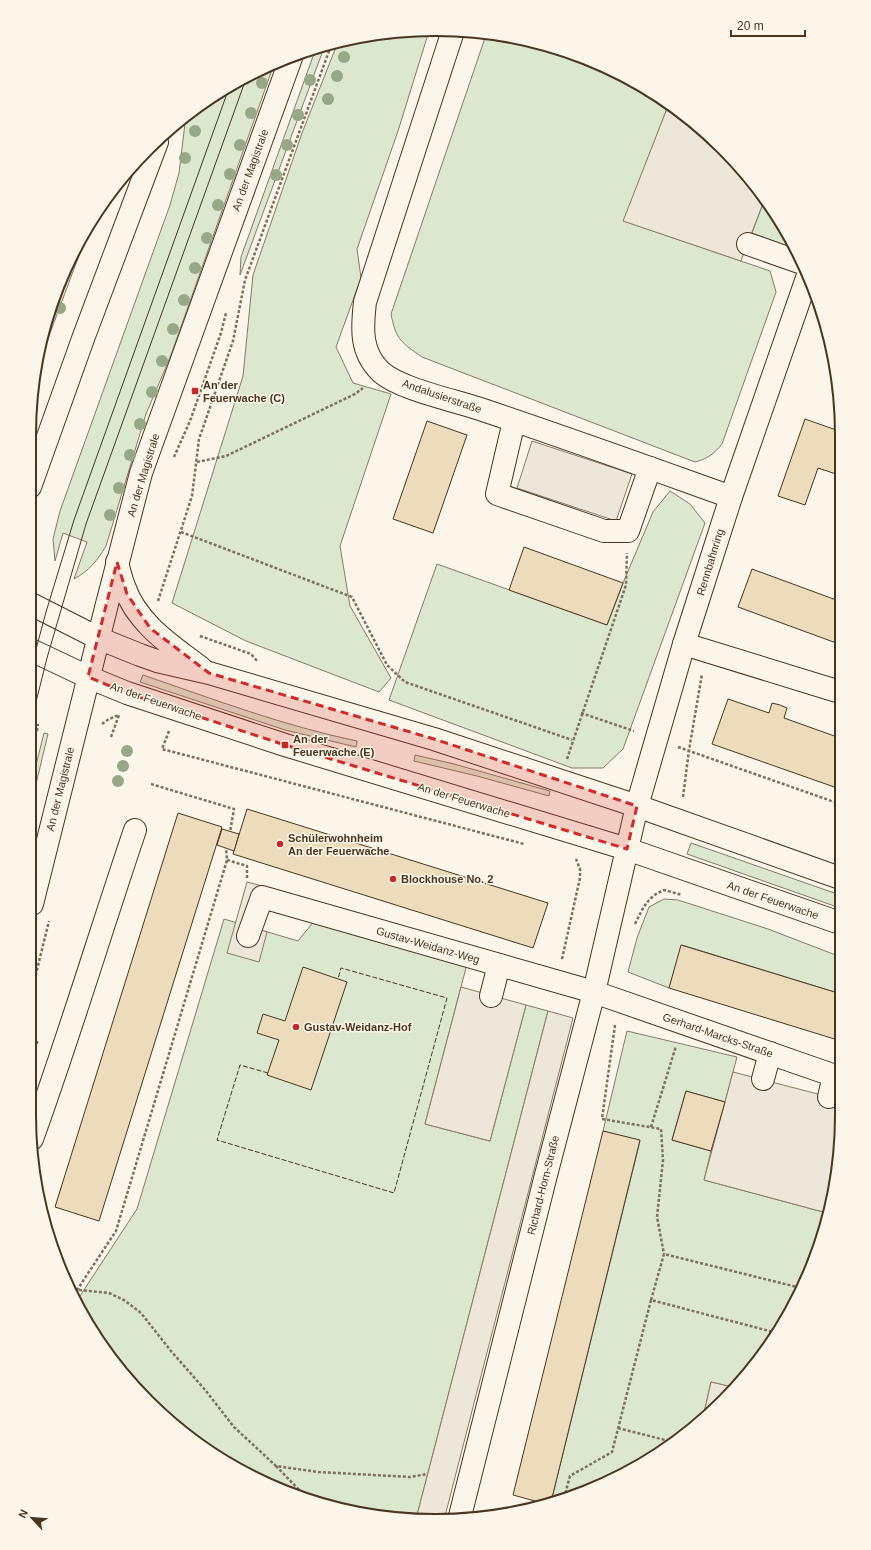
<svg xmlns="http://www.w3.org/2000/svg" width="871" height="1550" font-family="Arial,sans-serif">
<rect width="100%" height="100%" fill="#fbf6e9"/>
<g fill="#dce7d0" stroke="#887966">
<path d="M409 30 429 31 398 131 357 249 361 278 336 347 353 383 391 394 340 546 350 606 391 678 379 692 246 641 172 603 243 376 253 275 302 133 338 42Z"/>
<path d="M487 32 566 51 639 84 668 106 624 221 770 271 776 292 722 444C714 454 707 459 695 462L422 357C401 342 396 340 391 314Z"/>
<path d="M325 45 240 275 241 257 316 48Z"/>
<path d="M274 64 171 355 146 414 106 546C97 561 89 571 74 579L87 542 63 533 55 561 53 539 60 511 170 205 179 173 186 115 256 71Z"/>
<path d="M762 206 774 210 791 245 790 247 752 233Z"/>
<path d="M93 218 37 368 43 330 84 232Z"/>
<path d="M670 491 690 504 705 523 623 749 603 768H572L389 700 437 564 607 625 623 583 653 512Z"/>
<path d="M143 675C213 699 284 726 357 741L356 747 285 730 140 682Z"/>
<path d="M44 733 48 734 31 805V785Z"/>
<path d="M415 755 454 764 550 791 549 796 477 776 414 761Z"/>
<path d="M691 843 840 895V908L687 854Z"/>
<path d="M664 899 678 900 768 929 841 957V994L682 945 669 988 628 972 637 938 649 907Z"/>
<path d="M224 919 298 941 315 920 467 964 425 1124 490 1141 526 1005 548 1011 416 1519 383 1518 330 1507 256 1479 209 1452 148 1402 113 1362 77 1304 78 1299 137 1209Z"/>
<path d="M627 1031 737 1057 725 1102 686 1091 672 1140 711 1151 704 1180 827 1213 820 1245 787 1318 741 1382 736 1388 711 1382 702 1422 639 1466 591 1490 551 1502 640 1141 603 1131Z"/>
</g>
<g fill="#ede7d9" stroke="#887966">
<path d="M668 106 723 148 774 210 762 206 741 261 623 221Z"/>
<path d="M532 441 632 474 616 521 517 488Z"/>
<path d="M247 882 266 887 259 929 267 932 259 962 227 953Z"/>
<path d="M461 987 526 1005 490 1141 425 1124Z"/>
<path d="M548 1011 573 1018 444 1520 416 1519Z"/>
<path d="M733 1072 841 1100V1141L827 1213 704 1180Z"/>
<path d="M711 1382 736 1388 702 1422Z"/>
</g>
<g fill="#ecdcbc" stroke="#4a3520">
<path d="M805 419 839 431V475L818 468 805 505 778 496Z"/>
<path d="M427 421 467 435 433 533 393 519Z"/>
<path d="M524 547 623 583 607 625 509 590Z"/>
<path d="M752 569 839 601V644L738 607Z"/>
<path d="M728 699 769 713 772 703 780 705 787 708 784 718 840 738V789L712 744Z"/>
<path d="M247 809 548 903 533 948 233 854Z"/>
<path d="M178 813 222 827 99 1221 55 1207Z"/>
<path d="M222 829 239 834 234 851 217 845Z"/>
<path d="M681 945 841 994V1041L669 988Z"/>
<path d="M303 967 347 982 311 1090 267 1075 279 1040 257 1033 263 1014 285 1021Z"/>
<path d="M686 1091 725 1102 711 1151 672 1140Z"/>
<path d="M603 1131 640 1140 551 1502 546 1504 513 1495Z"/>
</g>
<g fill="none" stroke-linecap="round" stroke-linejoin="round">
<defs>
<g id="minor">
<path d="M453 31 365 302C362 328 360 352 381 372 400 389 453 400 480 409 564 437 647 467 731 497"/>
<path d="M748 244 799 262"/>
<path d="M514 421 497 494 604 531H628L650 468"/>
<path d="M117 562C119 570 121 579 124 586 137 624 171 645 201 668"/>
<path d="M31 604 98 638 140 655 157 661 209 673 434 739 637 806 840 878"/>
<path d="M684 644 840 692"/>
<path d="M31 650 88 677 127 693 285 745 627 849 840 923"/>
<path d="M248 936 262 897 594 992 841 1078"/>
<path d="M491 996 499 965"/>
<path d="M763 1079 770 1053"/>
<path d="M829 1097 834 1076"/>
<path d="M32 1139C69 1037 100 933 135 830"/>
<path d="M459 1520 546 1175 594 992 637 806 684 644 731 497 807 278"/>
</g>
<g id="major">
<path d="M30 487 84 336 157 142"/>
<path d="M32 904 106 608 141 473 291 58"/>
</g>
</defs>
<use href="#minor" stroke="#4a3520" stroke-width="24"/>
<use href="#major" stroke="#4a3520" stroke-width="24"/>
<g stroke="#7f6f5c" stroke-width="2.5" stroke-dasharray="3 2" stroke-linecap="butt">
<path d="M174 457 190 421 221 333 226 313"/>
<path d="M197 462 226 456 355 394 363 388"/>
<path d="M181 532 352 597 387 665 405 682 572 740"/>
<path d="M158 601 192 496 199 439 233 341 245 280 332 43"/>
<path d="M200 636 251 654 258 662"/>
<path d="M581 713 634 731"/>
<path d="M102 724 109 719 119 715"/>
<path d="M37 731 38 724"/>
<path d="M169 731 162 749 524 844"/>
<path d="M111 737 119 715"/>
<path d="M678 747 840 804"/>
<path d="M567 759 626 585 627 553"/>
<path d="M151 784 234 809 230 832"/>
<path d="M683 797 689 750 702 674"/>
<path d="M227 860 247 866V878"/>
<path d="M635 924C643 908 647 897 664 890L682 895"/>
<path d="M562 959 580 878V869L576 859"/>
<path d="M32 990 49 921"/>
<path d="M615 1025 602 1119 661 1129 663 1160 657 1217 664 1254"/>
<path d="M32 1038 39 1044"/>
<path d="M651 1127 676 1046"/>
<path d="M69 1289 109 1293 124 1300 141 1313 171 1351 206 1391 234 1427 276 1466 318 1472 410 1477 427 1474"/>
<path d="M74 1300 77 1290 116 1231 227 860 226 848"/>
<path d="M651 1300 664 1254 801 1288"/>
<path d="M618 1428 673 1442"/>
<path d="M276 1466 308 1499"/>
<path d="M564 1498 570 1476 612 1452 651 1300 777 1333"/>
</g>
<use href="#minor" stroke="#fbf6e9" stroke-width="22"/>
<use href="#major" stroke="#fbf6e9" stroke-width="22"/>
<g stroke="#4a3520" stroke-width="1">
<path d="M31 668 46 612 74 520 229 88"/>
<path d="M31 722 47 658 86 524 247 76"/>
</g>
<path stroke="#4a3520" stroke-width="1" stroke-dasharray="5 2" stroke-linecap="butt" d="M268 1073 240 1065 217 1140 394 1193 447 998 341 968 338 979"/>
</g>
<g fill="#96a887">
<circle cx="344" cy="57" r="6"/>
<circle cx="337" cy="76" r="6"/>
<circle cx="310" cy="80" r="6"/>
<circle cx="262" cy="83" r="6"/>
<circle cx="328" cy="99" r="6"/>
<circle cx="251" cy="113" r="6"/>
<circle cx="298" cy="115" r="6"/>
<circle cx="195" cy="131" r="6"/>
<circle cx="240" cy="145" r="6"/>
<circle cx="287" cy="145" r="6"/>
<circle cx="185" cy="158" r="6"/>
<circle cx="230" cy="174" r="6"/>
<circle cx="276" cy="175" r="6"/>
<circle cx="218" cy="205" r="6"/>
<circle cx="207" cy="238" r="6"/>
<circle cx="195" cy="268" r="6"/>
<circle cx="184" cy="300" r="6"/>
<circle cx="60" cy="308" r="6"/>
<circle cx="173" cy="329" r="6"/>
<circle cx="162" cy="361" r="6"/>
<circle cx="152" cy="392" r="6"/>
<circle cx="140" cy="424" r="6"/>
<circle cx="130" cy="455" r="6"/>
<circle cx="119" cy="488" r="6"/>
<circle cx="110" cy="515" r="6"/>
<circle cx="127" cy="751" r="6"/>
<circle cx="123" cy="766" r="6"/>
<circle cx="118" cy="781" r="6"/>
</g>
<path fill="#d62828" fill-opacity="0.2" stroke="#d62828" stroke-width="3" stroke-dasharray="8 5" stroke-linejoin="round" d="M117 562 127 594 150 628 209 673 434 739 637 806 627 849 285 745 127 693 88 677Z"/>
<g fill="#c62828" stroke="#fbf6e9" stroke-width="1.5">
<rect x="191" y="387" width="8" height="8" rx="2"/>
<rect x="281" y="741" width="8" height="8" rx="2"/>
<circle cx="280" cy="844" r="4"/>
<circle cx="393" cy="879" r="4"/>
<circle cx="296" cy="1027" r="4"/>
</g>
<g text-anchor="middle" dominant-baseline="central" stroke-width="3" stroke-linejoin="round" paint-order="stroke">
<g font-size="11" fill="#4a3520" stroke="#fbf6e9">
<text transform="translate(250 170) rotate(-70)">An der Magistrale</text>
<text transform="translate(442 396) rotate(19)">Andalusierstraße</text>
<text transform="translate(143 475) rotate(-73)">An der Magistrale</text>
<text transform="translate(710 562) rotate(-73)">Rennbahnring</text>
<text transform="translate(156 701) rotate(19)">An der Feuerwache</text>
<text transform="translate(60 789) rotate(-76)">An der Magistrale</text>
<text transform="translate(464 800) rotate(17)">An der Feuerwache</text>
<text transform="translate(773 900) rotate(19)">An der Feuerwache</text>
<text transform="translate(428 945) rotate(16)">Gustav-Weidanz-Weg</text>
<text transform="translate(718 1035) rotate(19)">Gerhard-Marcks-Straße</text>
<text transform="translate(543 1185) rotate(-76)">Richard-Horn-Straße</text>
</g>
<g font-size="11" font-weight="bold" fill="#4a3520" stroke="#fbf6e9" text-anchor="start">
<text x="203" y="385">An der<tspan x="203" dy="13">Feuerwache (C)</tspan></text>
<text x="293" y="739">An der<tspan x="293" dy="13">Feuerwache (E)</tspan></text>
<text x="288" y="838">Schülerwohnheim<tspan x="288" dy="13">An der Feuerwache</tspan></text>
<text x="401" y="879">Blockhouse No. 2</text>
<text x="304" y="1027">Gustav-Weidanz-Hof</text>
</g>
</g>
<path d="M0 0H871V1550H0ZM435 36H436A399 399 0 0 1 835 435V1115A399 399 0 0 1 436 1514H435A399 399 0 0 1 36 1115V435A399 399 0 0 1 435 36Z" fill="#fbf6e9" fill-rule="evenodd"/>
<path fill="none" stroke="#4a3520" stroke-width="2" d="M435 36H436A399 399 0 0 1 835 435V1115A399 399 0 0 1 436 1514H435A399 399 0 0 1 36 1115V435A399 399 0 0 1 435 36Z"/>
<g transform="translate(32 1518) rotate(296)" stroke="#fbf6e9" stroke-width="3" paint-order="stroke">
<path d="M0-3L7 15L0 10L-7 15Z" fill="#4a3520"/>
<text y="-6" font-size="11" font-weight="bold" text-anchor="middle" fill="#4a3520">N</text>
</g>
<path d="M731 30v6h74v-6" fill="none" stroke="#4a3520" stroke-width="2"/>
<text x="737" y="30" font-size="12" fill="#4a3520" stroke="#fbf6e9" stroke-width="3" paint-order="stroke">20 m</text>
</svg>
